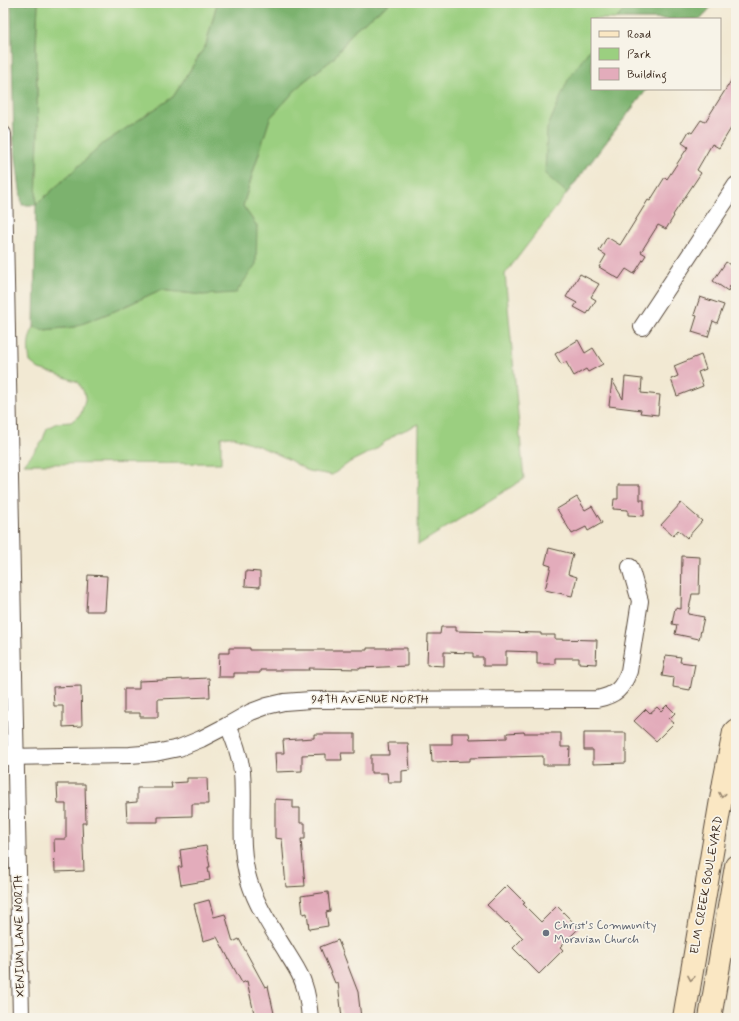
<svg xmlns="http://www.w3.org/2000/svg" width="739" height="1021" font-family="Mynerve,sans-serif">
<rect width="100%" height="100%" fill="#f7f3e8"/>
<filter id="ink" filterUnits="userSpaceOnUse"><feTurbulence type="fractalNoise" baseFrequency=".025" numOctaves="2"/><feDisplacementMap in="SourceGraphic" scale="8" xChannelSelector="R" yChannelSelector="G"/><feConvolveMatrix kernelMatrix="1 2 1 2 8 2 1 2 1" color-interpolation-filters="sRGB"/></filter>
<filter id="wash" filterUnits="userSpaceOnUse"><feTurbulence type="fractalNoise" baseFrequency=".012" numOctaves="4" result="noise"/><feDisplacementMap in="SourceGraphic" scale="16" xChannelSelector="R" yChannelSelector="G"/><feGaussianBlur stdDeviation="0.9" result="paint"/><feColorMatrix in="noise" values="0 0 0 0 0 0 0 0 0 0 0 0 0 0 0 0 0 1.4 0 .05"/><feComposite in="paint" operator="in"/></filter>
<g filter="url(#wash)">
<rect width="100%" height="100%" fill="#f2e9d3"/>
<g fill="#9bcf80" stroke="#6b7c4f">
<path d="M38 3H217L206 45 173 97 104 143 36 205 38 133 36 47Z"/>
<path d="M390 3H714L701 19H592V89H647L505 274 524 479 418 545 419 424 396 434 374 450 350 462 332 475 308 471 286 458 261 447 234 437H221V463L24 464 42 442 47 428 57 423 71 422 81 414 86 396 78 382 56 374 39 369 30 362C28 350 27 339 34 327L44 330 74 327 117 310 160 290 203 295 257 226 243 206 254 169 270 118 302 83 333 59 355 29Z"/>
</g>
<g fill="#7cb26e" stroke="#5c6e46">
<path d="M11 3H38L36 47 38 133 36 205 104 143 173 97 206 45 217 3H390L355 29 333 59 302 83 270 118 254 169 243 206 257 226 256 264 236 293 203 295 160 290 117 310 74 327 44 330 34 327 36 205H22L14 142Z"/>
<path d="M631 3H714L701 19H616Z"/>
<path d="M592 46V89H647L567 193 545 174 547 129 568 80Z"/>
</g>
<g id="blocks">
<g fill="#e3acbb">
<path d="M736 73V120L719 148 712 144 697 170 701 173 673 215 674 216 666 229 658 225 641 252 646 255 634 274 626 269 619 279 599 267 606 255 599 251 607 237 620 245 648 200 650 201 665 177 667 179 688 147 682 143 689 131 692 133 701 120 705 122Z"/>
<path d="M726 262 736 269V290L730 286 728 291 713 281Z"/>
<path d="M580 274 599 284 591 297 596 300 587 314 574 307 577 303 566 297Z"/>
<path d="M700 297 724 305 717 323 713 321 708 337 692 332 697 316 694 315Z"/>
<path d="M578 340 585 353 593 348 603 364 588 372 586 369 574 376 566 362 561 364 555 354Z"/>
<path d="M701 355 706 369 698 372 703 386 677 396 671 379 678 376 674 366Z"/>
<path d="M625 377 642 379 641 393 660 395 658 415 640 413 641 410 609 406 612 380 623 399Z"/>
<path d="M618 485H640V500H644V516L628 515V510L613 509 614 499H618Z"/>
<path d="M577 497 585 510 592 506 602 523 588 531 586 527 572 534 557 509Z"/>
<path d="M681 503 702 521 687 538 678 530 673 536 661 525Z"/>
<path d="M549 548 573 554 568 574 577 577 572 596 545 590 551 566 545 564Z"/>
<path d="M682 556 700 557 699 594H692L688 614 704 617 699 639 675 634 677 625 672 624 675 608 681 609Z"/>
<path d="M246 571 260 572V587L245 586Z"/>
<path d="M88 575 107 576 105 611H86Z"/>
<path d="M441 627H456V631L541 633V635H555V639L597 640 596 664 579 663V658H555V664H537V652L506 651V666H483V657H473V653L444 652V666L427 665 428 634H440Z"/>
<path d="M229 648H250V650H367V648H407V666L360 668V669L309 668 310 670H260V673H234V677H218L219 653H229Z"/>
<path d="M666 655 681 657 680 662 695 664 690 690 673 687 674 678 662 676Z"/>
<path d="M209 678 210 697 158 699V717H140V713H124V689H139V681Z"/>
<path d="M81 686 82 726 63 727V706H54L53 687Z"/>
<path d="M667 705 675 713 669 719 674 723 656 741 634 721 646 709 650 713 657 707 661 711Z"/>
<path d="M524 732V733H561V747H570L569 765H543V756L470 758V761L432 762 431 744H452V733H469L470 739 507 738V733Z"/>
<path d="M584 733H626V763L593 764V750H584Z"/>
<path d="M314 734H355V753H341L342 760H326V754L302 755V771L276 772 275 753H284L283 740 314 738Z"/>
<path d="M388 743H408L410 770 402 771V782H388L387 773H371V755H389Z"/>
<path d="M187 778H207L208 804H192V816L158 817V822H127L126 803 137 802V788H172L171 783 187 782Z"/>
<path d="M57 784H85L86 823H82L84 871 55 872 54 839H66V804H58Z"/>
<path d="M275 799 293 800V808H300V823H305V839H301L305 886 286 887 282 839 275 838Z"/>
<path d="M206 846 210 867H208L210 880 181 885 178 867H182L180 850Z"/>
<path d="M507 885 525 903 523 904 541 922 557 906 579 928 560 947 563 950 539 974 513 948 523 938 507 922 506 923 487 905Z"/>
<path d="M328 892 330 911 326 912 328 926 309 929 307 913 303 914 301 896Z"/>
<path d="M209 900 214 917 225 914 233 942 239 939 265 987 268 986 275 1018H255L247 981 242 983 217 937 203 941 194 904Z"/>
<path d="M338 940 358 992 361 1018H342L338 982 335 983 320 947Z"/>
</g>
</g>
</g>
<g filter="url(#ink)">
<use href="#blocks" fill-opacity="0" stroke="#564739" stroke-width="1"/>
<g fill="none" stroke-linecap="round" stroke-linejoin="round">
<defs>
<g id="minor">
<path d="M3 134 21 1018"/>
<path d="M642 327 736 185"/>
<path d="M228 725C234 740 240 755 242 772 245 808 238 846 249 881 257 907 273 930 287 953 293 963 301 974 304 985 308 996 309 1007 310 1018"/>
<path d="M3 757 130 755 155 753 179 748 201 739 228 725 251 712 267 706 284 702 311 700 597 699C616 695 622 689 629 671L640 601 630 567"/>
</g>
<g id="secondary">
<path d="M684 1018 724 782 734 732 736 730"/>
<path d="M710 1018 736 866"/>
</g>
</defs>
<use href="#minor" stroke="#564739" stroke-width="18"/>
<use href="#secondary" stroke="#564739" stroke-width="24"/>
<use href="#minor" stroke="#fff" stroke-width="16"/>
<use href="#secondary" stroke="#fae7c3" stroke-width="22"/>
</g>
<defs><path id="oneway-chevron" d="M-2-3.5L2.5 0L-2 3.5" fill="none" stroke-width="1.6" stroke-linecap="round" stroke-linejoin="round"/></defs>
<g stroke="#9a8870">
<use href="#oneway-chevron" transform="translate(722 795) rotate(99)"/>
<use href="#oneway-chevron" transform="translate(691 978) rotate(100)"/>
</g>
</g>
<circle fill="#6b7280" stroke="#f7f3e8" stroke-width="1.5" cx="546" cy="933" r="4"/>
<g text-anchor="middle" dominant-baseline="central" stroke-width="3.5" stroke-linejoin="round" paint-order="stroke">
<g font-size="12" fill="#3b2a1e" stroke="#f7f3e8">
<text x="370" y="700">94TH AVENUE NORTH</text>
<text transform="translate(707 885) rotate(-80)">ELM CREEK BOULEVARD</text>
<text transform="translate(20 936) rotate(-91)">XENIUM LANE NORTH</text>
</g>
<g font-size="12" fill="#5b616d" stroke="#f7f3e8" text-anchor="start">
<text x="554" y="926">Christ's Community<tspan x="554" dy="14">Moravian Church</tspan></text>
</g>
</g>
<rect width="739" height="1021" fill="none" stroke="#f7f3e8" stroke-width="16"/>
<rect x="591" y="18" width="130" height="72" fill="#f7f3e8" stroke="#aca397"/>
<rect x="599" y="31" width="20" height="6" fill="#fae7c3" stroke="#aca397"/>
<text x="627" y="38" font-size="12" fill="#3b2a1e">Road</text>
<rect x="599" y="48" width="20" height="12" fill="#9bcf80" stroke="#aca397"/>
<text x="627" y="58" font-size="12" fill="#3b2a1e">Park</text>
<rect x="599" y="68" width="20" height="12" fill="#e3acbb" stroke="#aca397"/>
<text x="627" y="78" font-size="12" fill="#3b2a1e">Building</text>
</svg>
